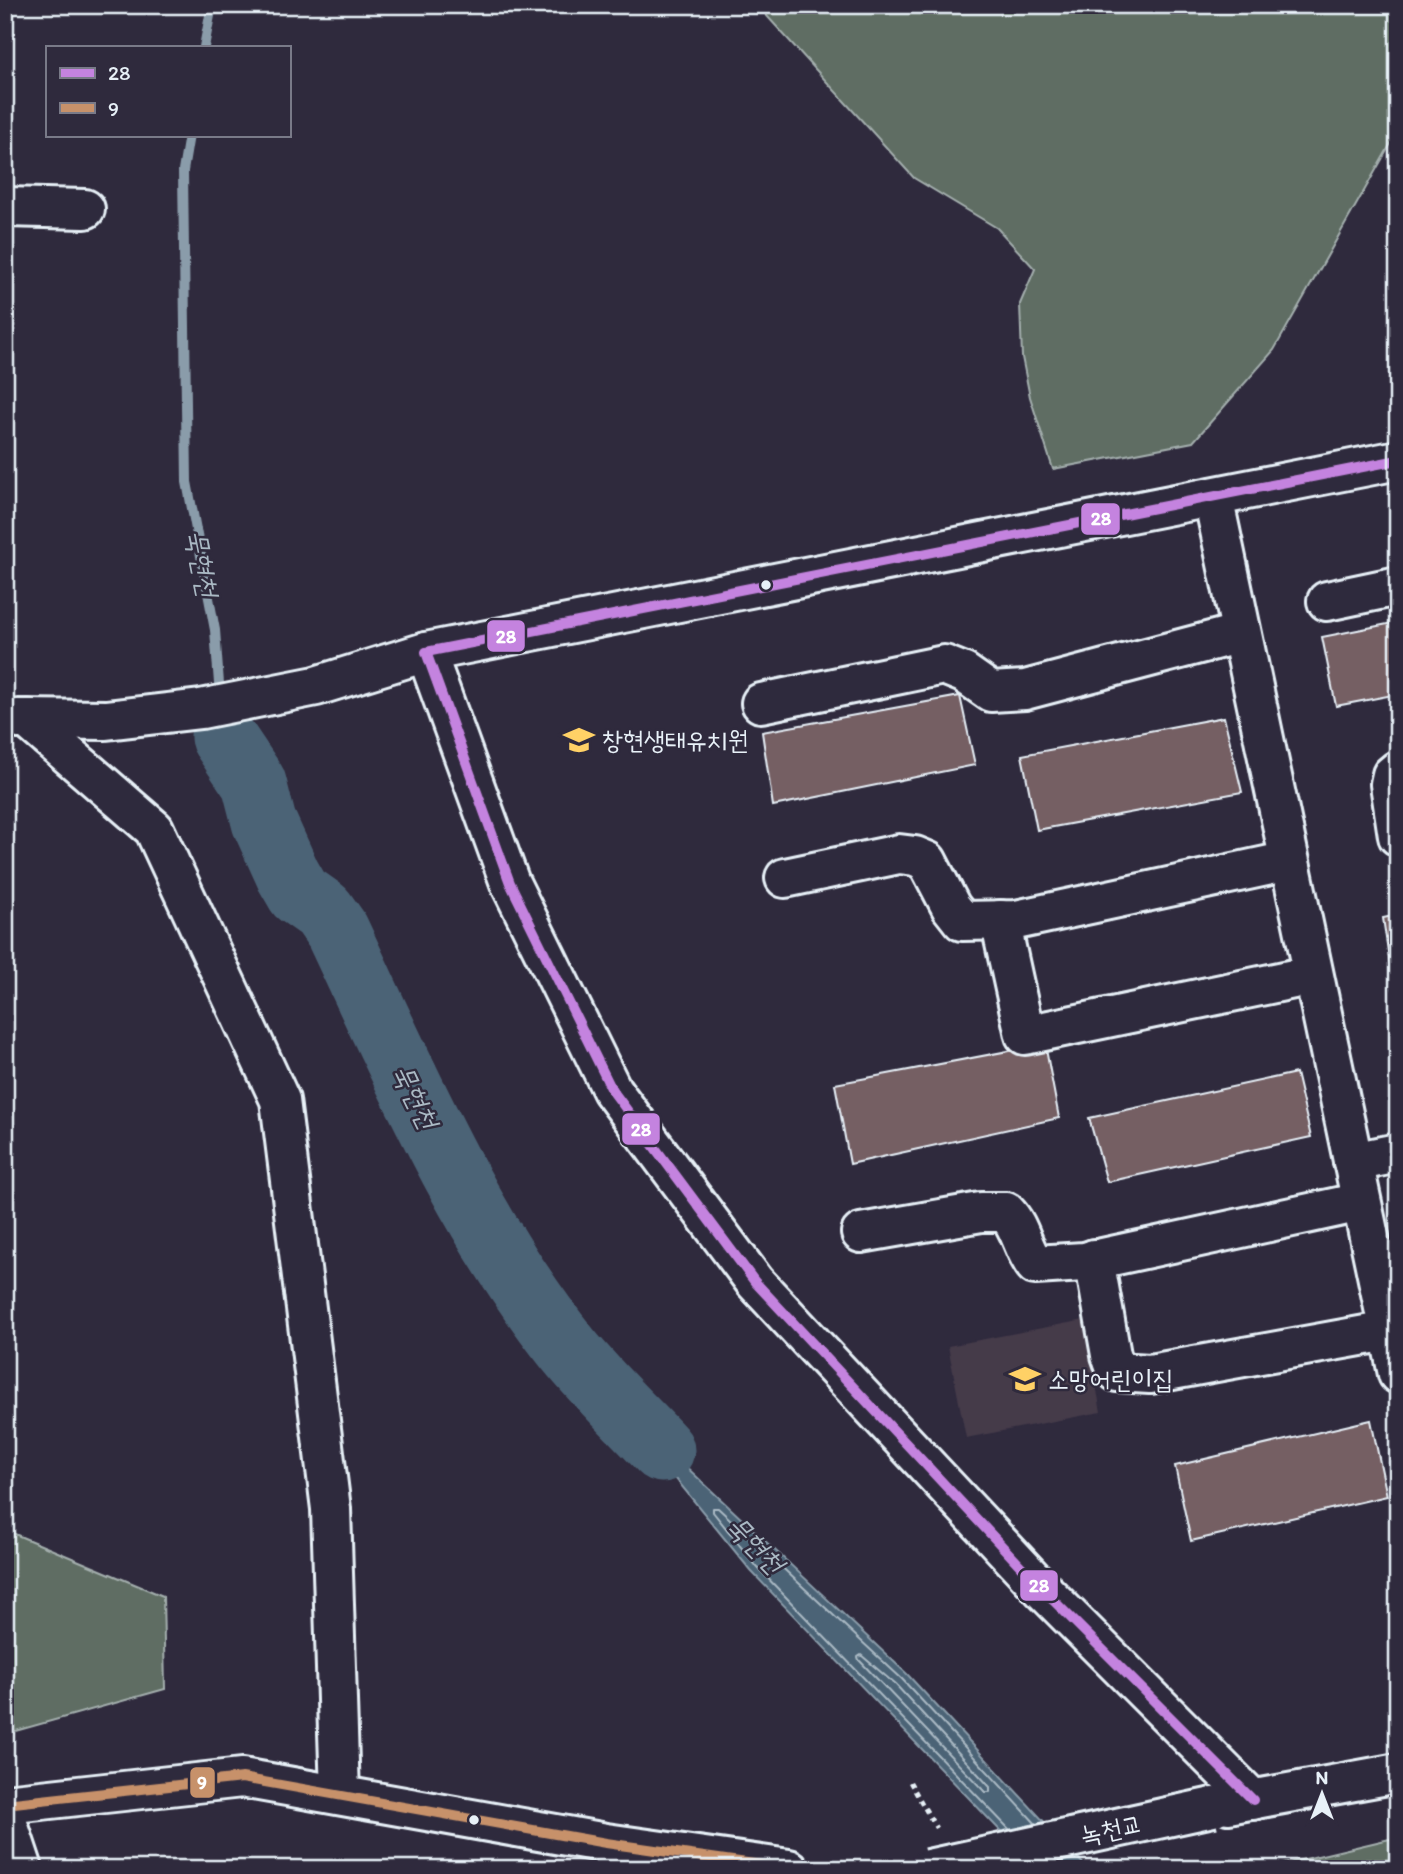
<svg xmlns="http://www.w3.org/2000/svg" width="1403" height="1874" font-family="Itim,'Poor Story',sans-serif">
<rect width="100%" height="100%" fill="#2f2a3d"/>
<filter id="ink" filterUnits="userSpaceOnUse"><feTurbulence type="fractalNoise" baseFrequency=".0143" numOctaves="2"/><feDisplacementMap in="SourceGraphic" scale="14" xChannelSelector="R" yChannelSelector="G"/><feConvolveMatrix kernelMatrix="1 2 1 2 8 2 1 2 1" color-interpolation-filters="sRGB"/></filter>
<g filter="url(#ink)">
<path fill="#443a49" d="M1084 1320 1101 1412 966 1438 948 1346Z"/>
<g fill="#5f6d63" stroke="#a4afae" stroke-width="2">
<path d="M757 5H1398V131L1274 350 1193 442 1053 469 1030 397 1022 357 1020 304 1035 269 997 228 914 178Z"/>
<path d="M5 1530 163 1596 165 1689 5 1734Z"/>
<path d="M1398 1837V1869H1263Z"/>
</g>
<path fill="#4c6476" stroke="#8a9caa" stroke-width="2" d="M601 1387 907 1674 1088 1869H1037L751 1571Z"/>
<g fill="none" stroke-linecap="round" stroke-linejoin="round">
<g stroke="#aab9c4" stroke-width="2">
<path d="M861 1655 896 1685 990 1787V1792H985L859 1660 858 1657Z"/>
<path d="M1010 1830 757 1567 713 1512V1508H718L902 1679 1036 1824"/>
</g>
<g stroke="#8a9caa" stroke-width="10">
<path d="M204 47 212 5"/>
<path d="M189 135 183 171 187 482 215 630 223 737"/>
</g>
<path stroke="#4c6476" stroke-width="65" d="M223 737 254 783 264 822 288 875 299 894 323 911 337 931C405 1075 468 1224 568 1349 597 1385 631 1417 662 1450"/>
</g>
<g fill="#755e64" stroke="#e8f1f8" stroke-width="2">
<path d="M1398 622V694L1336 706 1322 637Z"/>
<path d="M960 696 975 765 773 806 762 732Z"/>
<path d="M1224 717 1242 792 1037 830 1022 755Z"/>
<path d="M1398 915V997L1395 998 1383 918Z"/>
<path d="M1045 1044 1059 1118 850 1164 835 1084Z"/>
<path d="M1296 1073 1311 1137 1107 1182 1089 1118Z"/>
<path d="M1371 1420 1387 1496 1191 1541 1175 1466Z"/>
</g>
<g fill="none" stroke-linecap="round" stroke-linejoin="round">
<defs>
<g id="minor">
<path d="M5 207 85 209"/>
<path d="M1213 497 1398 1374"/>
<path d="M1327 601 1398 586"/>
<path d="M761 703 944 665 964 673 991 692 1025 690 1241 633"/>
<path d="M18 719 106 720 201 709 316 686 426 652"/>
<path d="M27 719 154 829 280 1100 331 1509 340 1795"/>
<path d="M1398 770 1392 775 1390 784 1398 836"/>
<path d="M785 878 899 854 915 856 927 861 951 907 962 921 1016 920 1289 861"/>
<path d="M1000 920 1025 1035 1313 975"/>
<path d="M1353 1162 1398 1153"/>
<path d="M861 1233 981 1212H1006C1021 1227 1022 1248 1035 1265L1084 1262 1361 1202"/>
<path d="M1094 1259 1111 1355 1117 1372 1150 1374 1388 1331"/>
<path d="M1253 1800 1043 1590 755 1282 612 1090 510 883 426 652 1398 460"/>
<path d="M5 1804 242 1778 606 1843 789 1869"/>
<path d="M1228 1804 1398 1773"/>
<path d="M5 1815 23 1869"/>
</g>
</defs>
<use href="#minor" stroke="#e8f1f8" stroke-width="44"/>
<path stroke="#e8f1f8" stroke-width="4.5" stroke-dasharray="5 5" stroke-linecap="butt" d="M910 1782 936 1828"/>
<use href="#minor" stroke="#2f2a3d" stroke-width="38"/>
<defs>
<path id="minor-bridge" d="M928 1869 1213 1807"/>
</defs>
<use href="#minor-bridge" stroke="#e8f1f8" stroke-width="44" stroke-linecap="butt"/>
<use href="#minor-bridge" stroke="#2f2a3d" stroke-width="38"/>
<defs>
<path id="bus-1" d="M1253 1800 1043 1590 755 1282 612 1090 510 883 426 652 1398 460"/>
<path id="bus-2" d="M5 1804 242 1778 606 1843 789 1869"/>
</defs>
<use href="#bus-1" stroke="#2f2a3d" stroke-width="16"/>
<use href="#bus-2" stroke="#2f2a3d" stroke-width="16"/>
<use href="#bus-1" stroke="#c483df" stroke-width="10"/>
<use href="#bus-2" stroke="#c7916a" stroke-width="10"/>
</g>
</g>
<defs>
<symbol id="school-bare" viewBox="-9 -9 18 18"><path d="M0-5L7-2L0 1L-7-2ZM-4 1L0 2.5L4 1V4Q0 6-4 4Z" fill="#ffd166" stroke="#2f2a3d" stroke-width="2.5" paint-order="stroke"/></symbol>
</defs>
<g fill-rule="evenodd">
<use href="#school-bare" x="557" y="718" width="44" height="44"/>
<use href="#school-bare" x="1003" y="1357" width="44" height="44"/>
</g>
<g fill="#e8f1f8" stroke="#2f2a3d" stroke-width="2.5">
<circle cx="766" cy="585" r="6"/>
<circle cx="474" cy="1820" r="6"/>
</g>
<g text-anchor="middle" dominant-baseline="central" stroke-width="5" stroke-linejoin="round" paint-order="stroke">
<g font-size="26" fill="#e8f1f8" stroke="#2f2a3d" text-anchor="start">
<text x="602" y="740">창현생태유치원</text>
<text x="1048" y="1379">소망어린이집</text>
</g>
<g font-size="26" fill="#e8f1f8" stroke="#2f2a3d">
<text transform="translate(1111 1829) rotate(-12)">녹천교</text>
</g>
<g font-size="28" font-style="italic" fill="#aab9c4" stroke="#2f2a3d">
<text transform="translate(203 563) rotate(79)">묵현천</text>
<text transform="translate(416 1096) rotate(64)">묵현천</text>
<text transform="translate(756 1544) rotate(46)">묵현천</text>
</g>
</g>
<g stroke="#2f2a3d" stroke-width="2.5">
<rect x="1080" y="502" width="41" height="34" rx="7" fill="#c483df"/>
<rect x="486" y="619" width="40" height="34" rx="7" fill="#c483df"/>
<rect x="621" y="1112" width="40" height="34" rx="7" fill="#c483df"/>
<rect x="1019" y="1569" width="40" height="33" rx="7" fill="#c483df"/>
<rect x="189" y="1766" width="27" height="33" rx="7" fill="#c7916a"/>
</g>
<g font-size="19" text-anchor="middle" font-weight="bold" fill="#fff">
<text x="1101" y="525">28</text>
<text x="506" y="643">28</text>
<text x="641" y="1136">28</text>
<text x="1039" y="1592">28</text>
<text x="202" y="1789">9</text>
</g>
<rect width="1403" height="1874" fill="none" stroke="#2f2a3d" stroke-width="28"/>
<rect x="14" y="14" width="1375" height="1846" fill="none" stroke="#e8f1f8" stroke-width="2.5" filter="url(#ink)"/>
<rect x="46" y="46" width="245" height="91" fill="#2f2a3d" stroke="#797a88" stroke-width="2"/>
<rect x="60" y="68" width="35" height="10" fill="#c483df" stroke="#797a88" stroke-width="2"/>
<text x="108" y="80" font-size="21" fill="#e8f1f8">28</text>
<rect x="60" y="103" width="35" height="10" fill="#c7916a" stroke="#797a88" stroke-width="2"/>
<text x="108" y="116" font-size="21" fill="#e8f1f8">9</text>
<g transform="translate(1322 1794)" stroke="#2f2a3d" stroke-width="5" paint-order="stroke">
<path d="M0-5L12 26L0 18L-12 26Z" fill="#e8f1f8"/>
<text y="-10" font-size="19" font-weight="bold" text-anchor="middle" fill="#e8f1f8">N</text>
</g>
</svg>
